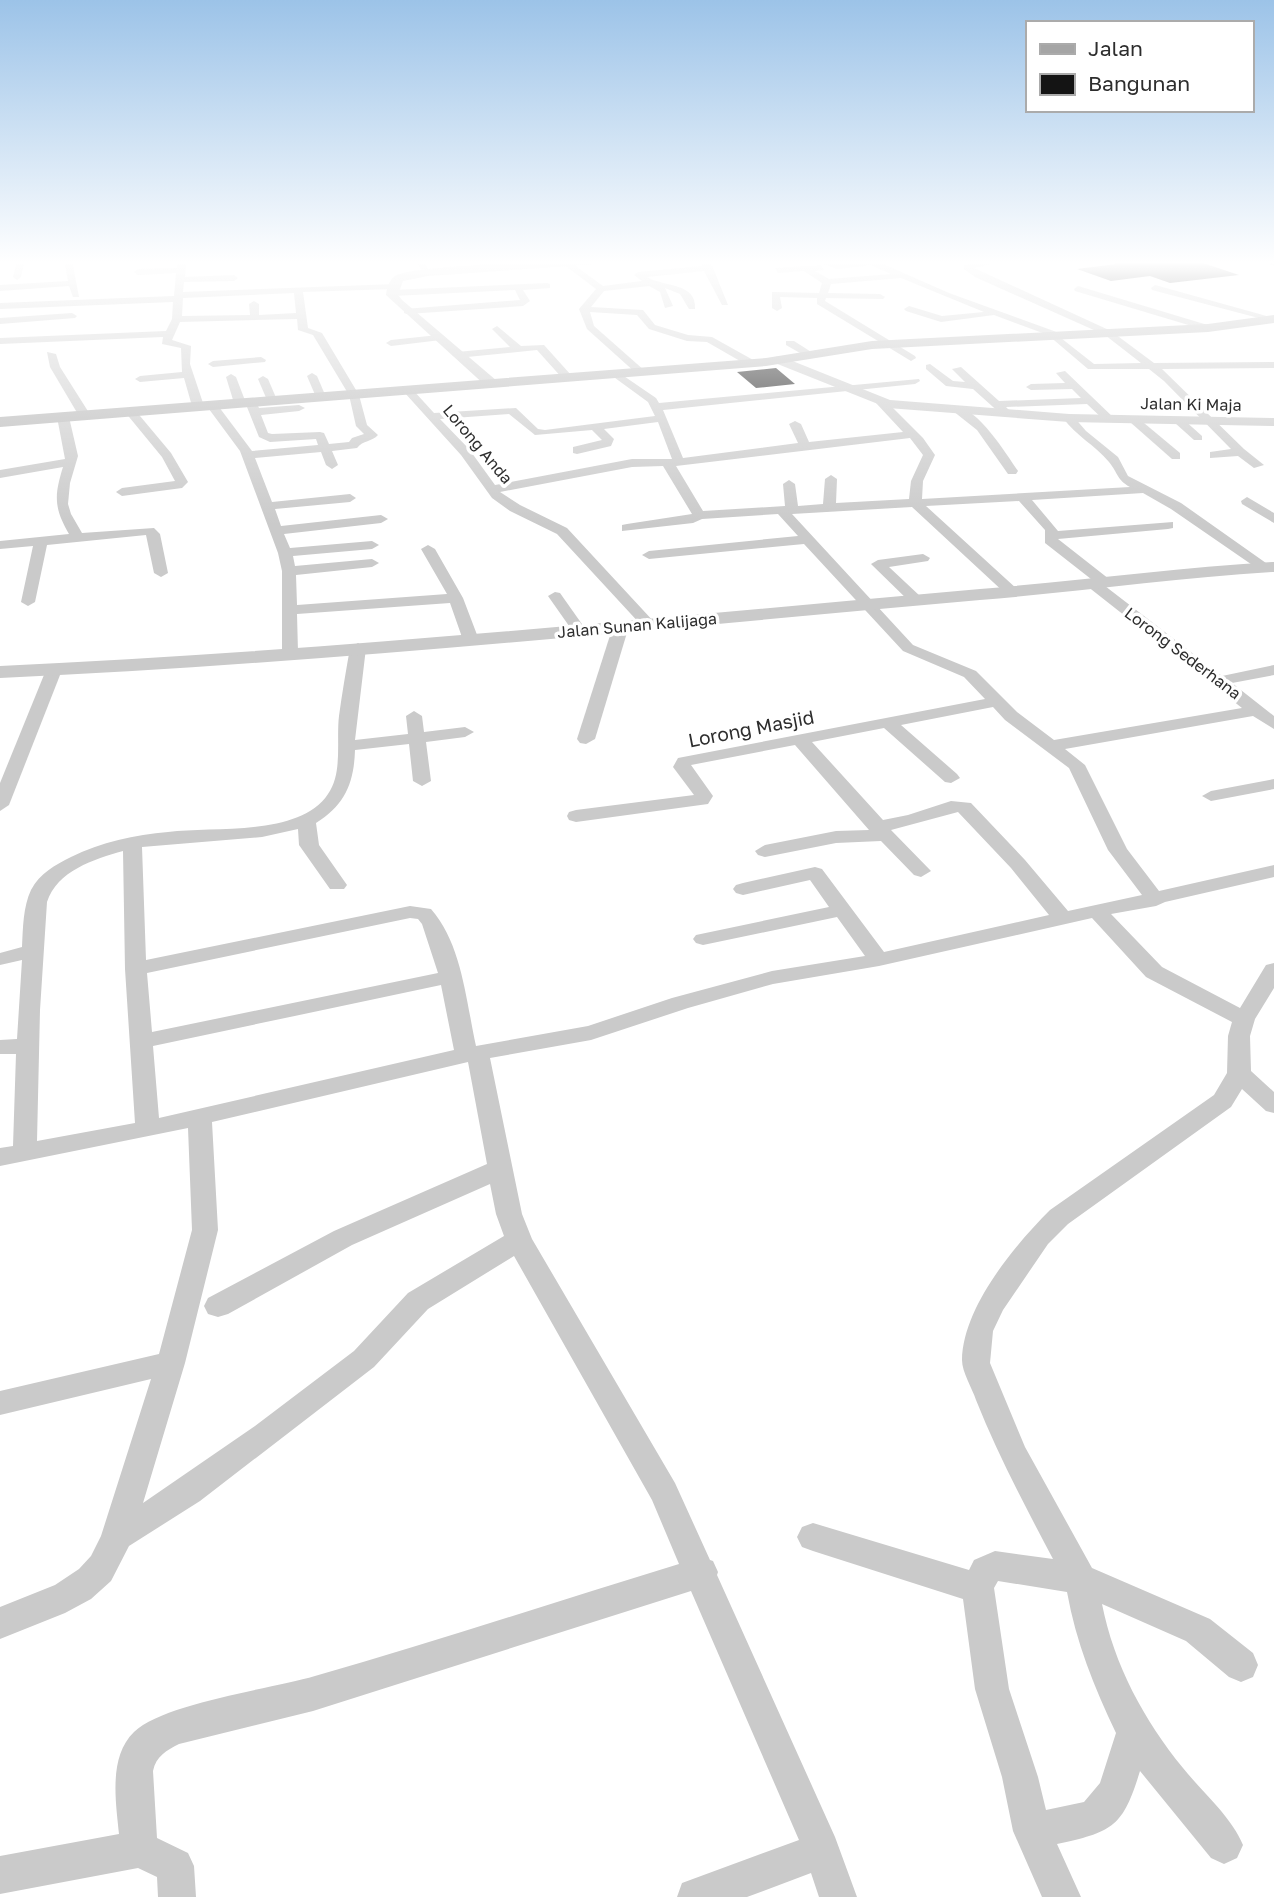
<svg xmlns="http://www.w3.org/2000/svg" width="1274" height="1897" font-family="'Golos Text',sans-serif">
<rect width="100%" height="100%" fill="#fff"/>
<g fill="#141414">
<path d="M1110 260H1194L1239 275 1170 283 1150 276 1111 281 1077 269 1116 264Z"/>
<path d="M776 368 795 384 756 388 737 372Z"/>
</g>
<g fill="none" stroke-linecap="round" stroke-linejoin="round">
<g fill="#cacaca" fill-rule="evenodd">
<path d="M17 260H53L24 264 21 277 17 280 13 277Z"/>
<path d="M64 260H72L79 297H73L69 286 0 291V285L68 281Z"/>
<path d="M178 260 284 261 280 264H186L185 277 234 275 238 278 234 281 184 282 183 292 396 284 397 286 393 289 303 292 308 328 322 333 359 395 367 425 378 435C372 442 363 440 357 448L332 451 338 465 332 469 326 465 321 452 255 458 272 502 350 494 356 498 350 502 275 509 281 526 381 515 388 519 381 523 284 534 290 548 372 541 379 545 372 549 293 556 295 566 372 559 379 563 372 567 296 575 297 605 447 594 421 549 428 545 435 549 463 598 479 640 476 643H466L463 640 450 603 297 614 298 652 290 657 282 652V571L278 553 240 451 206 405 216 403 252 451 318 445 316 439 270 442 259 437 245 402 251 399 255 400 259 408 299 405 305 408 299 411 261 415 268 433 272 434 320 432 324 433 329 444 349 442 352 438 364 434 356 426 349 395 313 335 298 330 297 319 180 322 172 340 191 346 190 364 204 406 198 409 192 406 184 378 140 382 135 379 140 376 182 372 181 348 162 344 163 337 0 344V338L166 331 172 319 173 302 0 309V303L174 296 176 273 138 275 134 272 138 269 177 268ZM294 293 296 313 259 315V304L254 301 249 304 250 315 182 316 183 298Z"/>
<path d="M415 260H423L431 275H425Z"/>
<path d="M699 260H707L713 268 728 305H722L704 271 647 277C663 287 697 282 695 309H689L680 294 665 288 673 306 665 308 660 292 649 286 604 291 591 307 643 310 655 325 688 335 712 337 755 361V365H747L707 342 687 341 649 329 637 315 590 312 594 326 645 371 636 373 587 329 579 309 596 289 563 264 570 262 603 286 642 281 634 275 638 272 702 266Z"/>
<path d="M868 260H874L949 293 1062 334 1061 338 1094 364 1141 363 1105 335 975 277 964 269V265L1011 260 974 268 1111 331 1154 363 1274 362V368L1162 369 1244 449 1264 465 1254 468 1238 456 1210 458V452L1231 449 1164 381 1149 369H1088L1048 335 994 315 941 322 906 311 904 309 909 306 942 316 984 312 901 278 831 284 828 293 880 294 885 297 883 299 826 298 825 301 915 356 916 358 911 361 817 304V298L780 297 782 308 777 311 772 308V292L819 293 822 283 804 271 778 273 775 268 821 265 824 270 815 271 829 279 891 274 868 264Z"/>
<path d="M547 283 550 284V288L523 290 530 301 523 306 407 314 404 313V309L520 300 515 290 392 296 387 293 392 290Z"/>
<path d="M1155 285 1274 318V322L1152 290 1151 288Z"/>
<path d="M1078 286 1211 326 1213 328 1205 330 1075 291 1074 289Z"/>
<path d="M72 313 77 316 75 318 0 324V318Z"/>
<path d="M497 326 521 346 544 345 571 375V379H563L537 350 457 358 452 355 457 352 510 347 492 329Z"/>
<path d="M438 335 443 338 441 340 391 346 386 343 391 340Z"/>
<path d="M786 341H794L816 355 807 357 786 345Z"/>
<path d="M47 352 56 354 60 367 91 416 89 418 79 416 50 367Z"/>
<path d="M261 357 266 360 265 362 213 367 208 364 213 361Z"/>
<path d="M930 364 953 381 965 382 952 369 961 367 999 401 1081 398 1072 389 1031 390 1026 387 1031 384 1065 383 1056 373 1065 371 1115 419 1105 421 1087 404 1006 407 1012 413 1002 415 973 389 946 386 926 369V365Z"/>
<path d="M615 370 656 398 659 403 919 379 920 381 915 384 663 410 683 458 798 443 789 424 795 421 801 424 809 442 903 432 876 403 886 401 923 438 935 455 923 481 922 499 1130 487C1117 480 1118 473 1109 462 1095 445 1076 436 1063 418L1073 416 1086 431 1118 457 1128 476 1181 503 1273 568 1271 571H1261L1171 509 1143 493 1032 500 1058 531 1173 522V528L1168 529 1058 539 1109 579 1111 582 1105 586 1222 676 1274 665V675L1232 683 1274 716V729L1253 716 1065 749 1085 765 1127 849 1159 891 1274 865V877L1165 902 1156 906 1111 914 1162 967 1240 1008 1266 965 1274 963V988L1255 1019 1250 1036 1251 1071 1274 1092V1113L1266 1111 1242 1089 1231 1107 1068 1224 1048 1244 1003 1310 993 1331 990 1363 1025 1447 1092 1568 1210 1619 1253 1653 1258 1665 1253 1677 1241 1682 1229 1677 1186 1641 1102 1604C1114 1665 1144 1720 1183 1768 1203 1793 1231 1816 1243 1845L1237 1858 1224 1864 1211 1858 1140 1771C1123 1827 1113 1832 1057 1844L1081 1897H1042L1013 1831 1002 1777 975 1689 963 1599 813 1551 802 1547 797 1537 802 1527 813 1523 969 1570 974 1560 995 1551 1053 1559C1025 1506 998 1455 976 1400 972 1388 962 1372 962 1360 963 1307 1014 1246 1050 1210L1214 1095 1227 1073 1228 1036 1232 1022 1146 977 1092 918 879 966 773 984 688 1008 591 1040 490 1058 522 1214 532 1239 675 1483 710 1560 713 1561 718 1572 717 1575 835 1837 857 1897H819L811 1873 747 1897H677L682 1883 799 1840 691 1591 313 1711 179 1744C167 1750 156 1756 153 1771L157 1838 188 1853 194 1866 196 1897H158L157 1877 138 1868 0 1894V1856L119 1834C116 1803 108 1757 134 1732 164 1703 271 1689 315 1676 437 1641 558 1601 679 1564L652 1500 514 1256 428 1309 374 1367 200 1501 129 1546 111 1581 91 1599 65 1613 0 1639V1607L55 1585 79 1569 91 1556 101 1536 151 1379 0 1415V1391L159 1354 192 1230 188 1128 0 1166V1148L13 1146 16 1054H0V1040L17 1039 22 960 0 965V953L22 947C23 928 23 907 31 890 40 873 55 865 71 857 101 842 135 835 168 832 213 826 300 837 328 794 343 773 336 740 339 716 342 693 346 671 350 648L358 643 366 648 355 740 408 734 406 716 414 711 422 716 424 732 465 727 474 732 465 737 426 742 431 781 422 786 413 781 409 744 355 750C354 783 345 805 316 823L319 845 347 885 344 889H330L299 845 298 829 262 837 142 847 146 960 410 906 431 909C462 944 466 1001 476 1046L588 1026 672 998 772 971 865 956 837 917 703 945 696 943 693 939 696 935 829 907 810 880 743 895 736 893 733 889 736 885 743 883 815 867 822 869 884 952 1049 915 1011 868 958 812 891 830 931 871 921 877 914 875 881 841 836 843 765 857 758 855 755 851 765 845 836 831 869 830 795 745 691 765 713 796 708 804 576 822 569 820 567 816 569 812 576 810 694 795 673 767 678 758 985 699 964 677 903 651 804 544 649 559 642 555 649 551 798 536 778 514 702 519 693 523 622 531V525L627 524 692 514 663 466 632 467 500 492 520 505 567 528 655 623 652 626H642L557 534 510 511 492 498 461 455 404 392 413 390 434 413 516 408 538 429 545 430 655 416 648 402 611 375 610 373ZM509 414 535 435 592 430 602 440 573 447V453L577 454 611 446 614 439 604 429 658 422 672 459H632L495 485 469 449 440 419ZM910 438 923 455 911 481 909 499 836 503 837 479 831 475 825 479 823 504 798 506 795 484 789 480 783 484 785 506 703 511 676 466ZM1019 501 1045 530V543L1091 579 1085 583 1087 586 1242 708 1054 740 1017 712 976 671 913 645 792 514 912 507 1007 595 1012 596 1019 592 1017 589 926 506ZM993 707 1005 720 1069 768 1108 850 1142 895 1068 911 1025 860 971 803 951 801 908 815 883 820 812 742 884 728 945 782 951 783 960 778 957 774 901 725ZM123 851 125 969 135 1123 37 1141 40 1010 47 902C57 871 94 859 123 851ZM410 918 418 919 422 924 438 973 152 1032 147 973ZM441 985 454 1050 159 1118 153 1046ZM468 1062 487 1164 334 1231 208 1298 204 1306 208 1314 218 1317 228 1314 352 1245 490 1184 496 1214 504 1236 408 1293 354 1351 255 1426 143 1503 185 1363 218 1230 212 1122ZM998 1581 1067 1592C1076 1642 1094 1687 1116 1733L1100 1783 1084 1802 1046 1810 1038 1777 1009 1689 994 1588Z"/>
<path d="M312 373 317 376 326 397 325 399 316 397 307 376Z"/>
<path d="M231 374 236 377 246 403 244 405 234 403 226 377Z"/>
<path d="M263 376 268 379 277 400 276 402 267 400 258 379Z"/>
<path d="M953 407C976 404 1006 454 1018 471L1016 474H1008L977 430 953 411Z"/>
<path d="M131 409 135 410 171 453 188 482 182 488 122 496 116 492 122 488 175 481 162 457 125 412Z"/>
<path d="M63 414 69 417 78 456 70 483 68 504 71 514 82 533 154 528 160 534 168 573 161 577 154 573 146 535 47 545 35 602 28 606 21 602 33 546 0 549V541L69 534C54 508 54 496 63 467L0 478V470L65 459 57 417Z"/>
<path d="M1130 418H1138L1180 453V459H1172L1130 422Z"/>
<path d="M1175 419H1183L1202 436V440H1194L1175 423Z"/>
<path d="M1247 497 1274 513V523L1242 504 1241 501Z"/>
<path d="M923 554 930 558 928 561 889 567 921 597 923 600 921 603H911L871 564 878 560Z"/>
<path d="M555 592 560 593 584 627 587 630 584 633H574L548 596Z"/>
<path d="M621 621 629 626 595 739 586 744 580 743 577 739 613 626Z"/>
<path d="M54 665 62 670 9 805 0 811V783L46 670Z"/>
<path d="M1274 779V789L1211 801 1202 796 1211 791Z"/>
</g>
<g fill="#cacaca" fill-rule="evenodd">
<path d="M568 260H616L611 263 428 276 403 281 398 295 402 300 497 381V387H487L386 295C387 288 389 280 395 276 410 266 541 262 568 260Z"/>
<path d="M813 260 838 263 895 260 890 263 837 269Z"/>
<path d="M780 356 890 400 1069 414 1274 418V426L1069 422 888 408 775 363V357Z"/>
<path d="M1274 562V572C1176 578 1078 592 980 600 654 629 327 663 0 678V666C327 651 654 618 980 589 1078 581 1176 568 1274 562Z"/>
</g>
<path fill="#b7b7b7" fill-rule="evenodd" d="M1274 315V323L1208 332 872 349 766 366 0 427V417L766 358 872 341 1208 324Z"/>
<path fill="#a5a5a5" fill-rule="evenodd" d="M1261 260H1274V266Z"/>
</g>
<linearGradient id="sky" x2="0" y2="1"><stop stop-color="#9cc3e8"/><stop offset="0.5" stop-color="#fff"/><stop offset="1" stop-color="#fff" stop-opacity="0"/></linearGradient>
<rect width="1274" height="525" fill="url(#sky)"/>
<g text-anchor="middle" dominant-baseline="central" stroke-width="7" stroke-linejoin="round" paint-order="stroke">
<g font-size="16" fill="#2d2d2d" stroke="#fff">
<text transform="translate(1191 404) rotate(1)">Jalan Ki Maja</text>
<text transform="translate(478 444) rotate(50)">Lorong Anda</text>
<text transform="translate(637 625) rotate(-5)">Jalan Sunan Kalijaga</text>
<text transform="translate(1183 653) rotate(37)">Lorong Sederhana</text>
</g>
<g font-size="19" fill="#2d2d2d" stroke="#fff">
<text transform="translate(751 728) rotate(-11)">Lorong Masjid</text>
</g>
</g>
<rect x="1026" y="21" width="228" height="91" fill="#ffffff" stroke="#ababab" stroke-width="2"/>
<rect x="1040" y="44" width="35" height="10" fill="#a5a5a5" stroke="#ababab" stroke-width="2"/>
<text x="1088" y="56" font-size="21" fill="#2d2d2d">Jalan</text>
<rect x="1040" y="74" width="35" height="21" fill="#141414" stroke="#ababab" stroke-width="2"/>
<text x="1088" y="91" font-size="21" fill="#2d2d2d">Bangunan</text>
</svg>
